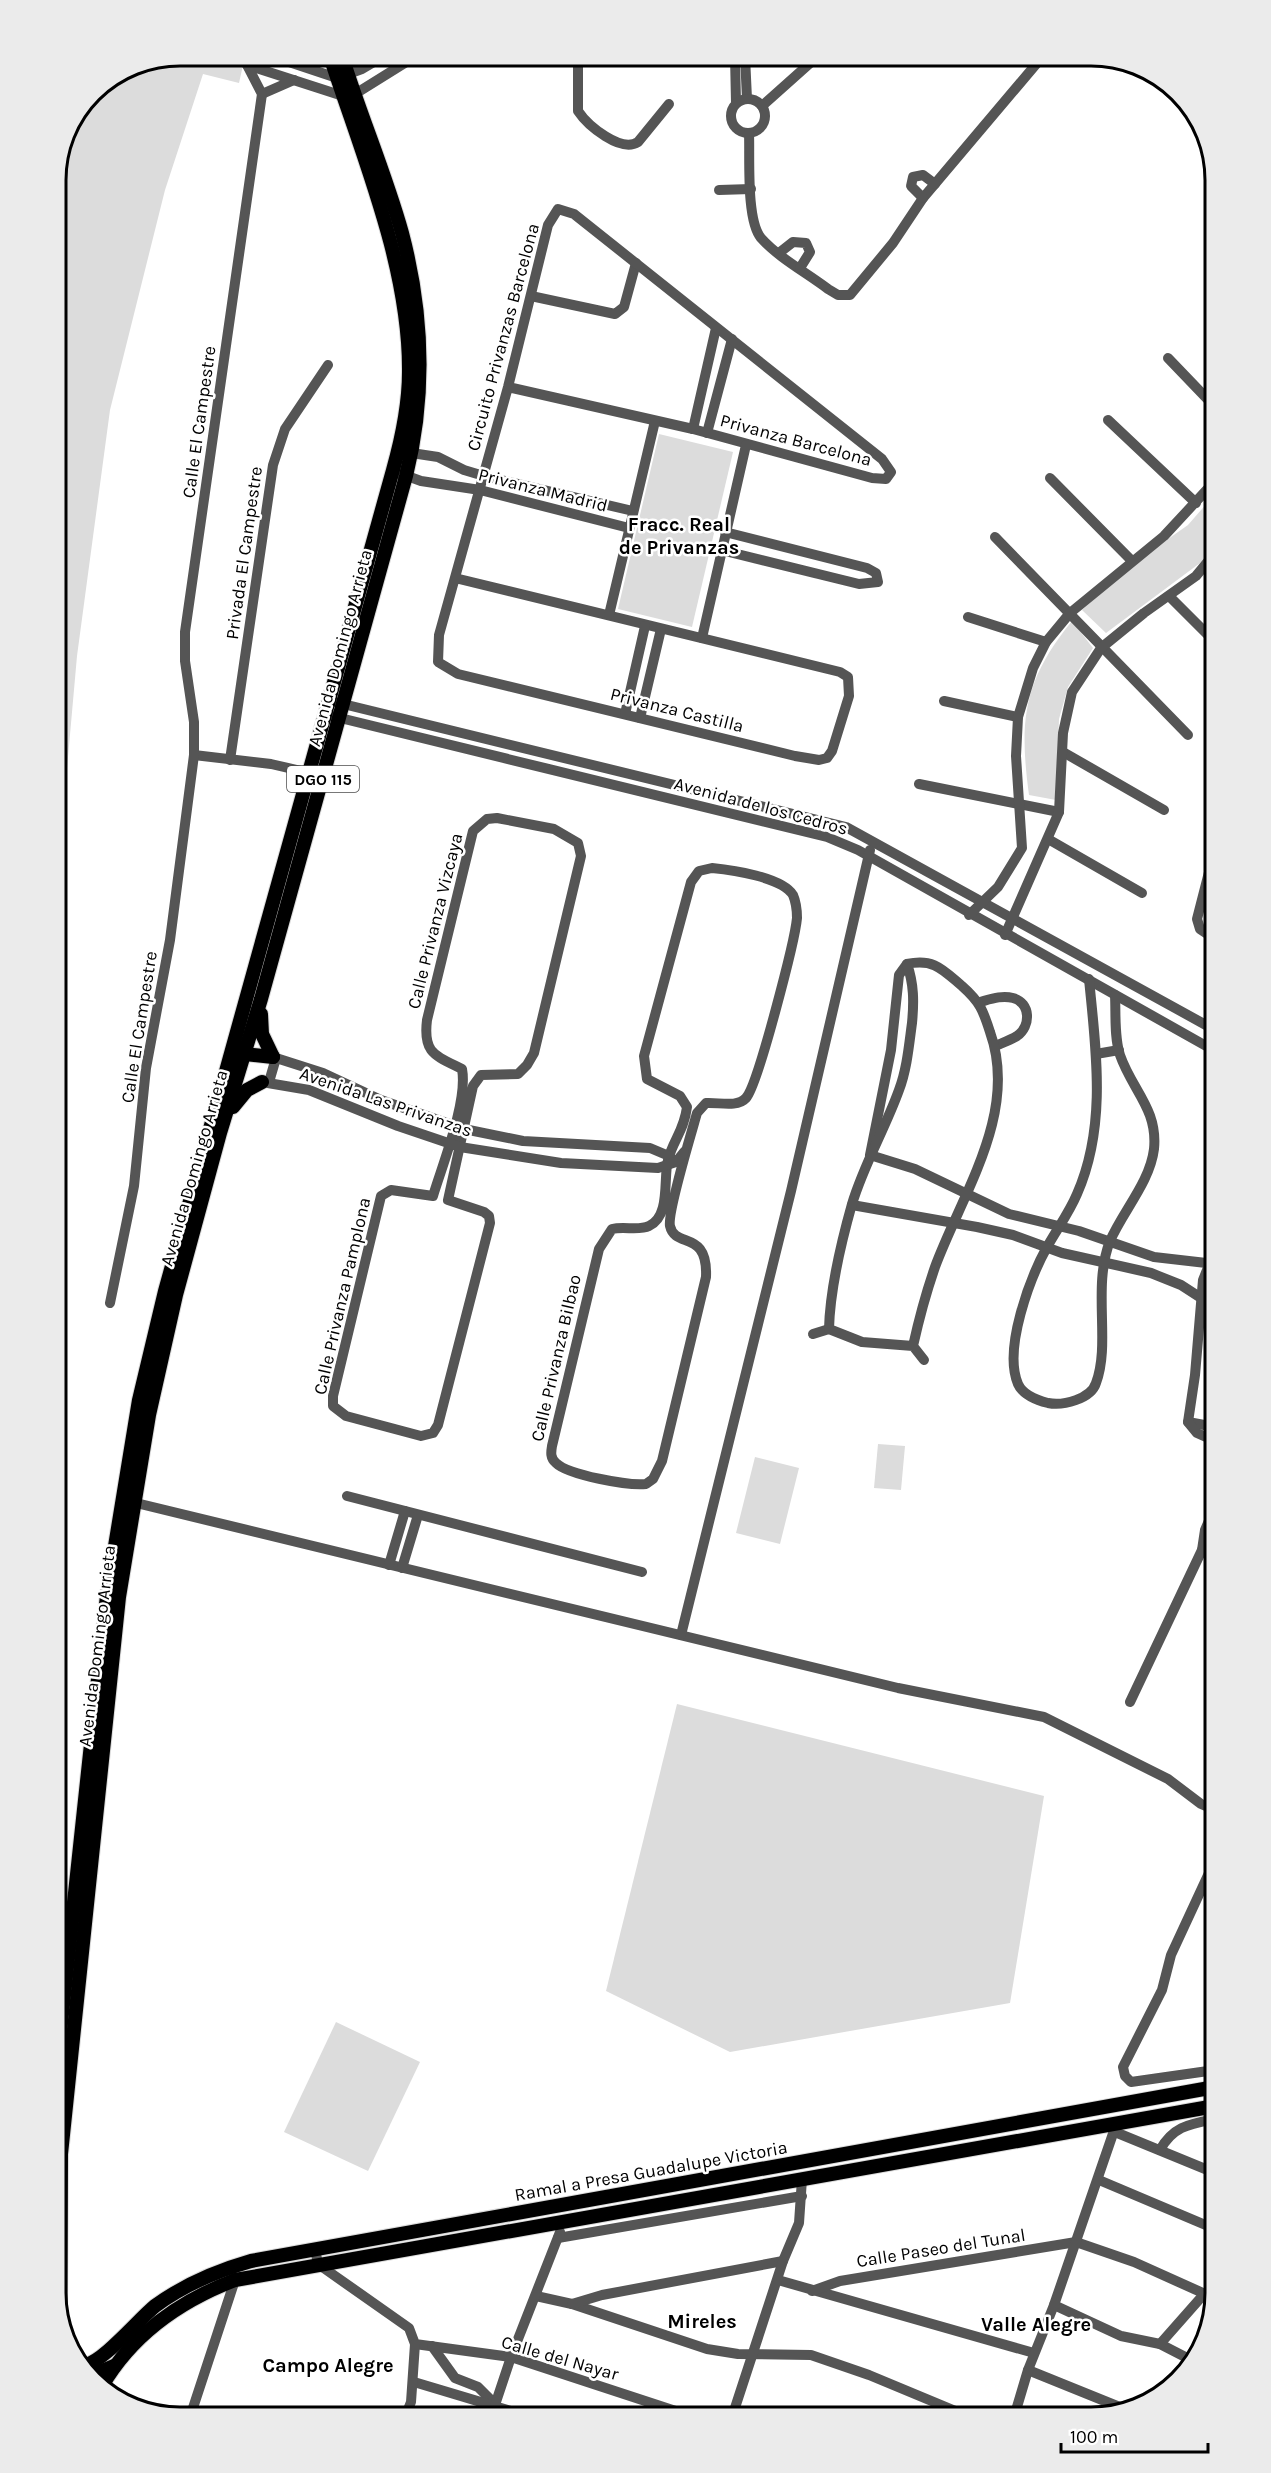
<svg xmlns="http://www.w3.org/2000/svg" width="1271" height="2473" font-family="Karla,sans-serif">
<rect width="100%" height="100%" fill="#fff"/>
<g fill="#dcdcdc">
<path d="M180 56H245L239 83 203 74 165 190 110 410 77 656 56 892V172L65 132 92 92 133 65Z"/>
<path d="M659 434 733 452 692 627 618 609Z"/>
<path d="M1215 494V541L1204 560 1106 633 1082 610 1134 563 1188 525Z"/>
<path d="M1072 621 1093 648 1068 687 1059 719 1056 800 1029 795C1019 721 1023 681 1072 621Z"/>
<path d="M878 1444 905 1446 901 1490 874 1488Z"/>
<path d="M755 1457 799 1468 780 1544 736 1533Z"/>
<path d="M677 1704 1044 1796 1010 2003 730 2052 606 1991Z"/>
<path d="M336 2022 420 2062 368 2171 284 2132Z"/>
</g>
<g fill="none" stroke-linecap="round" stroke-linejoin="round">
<defs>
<g id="major">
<path d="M261 1014 262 1034 273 1057"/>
<path d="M238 1058 245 1054 273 1057"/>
<path d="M233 1107 247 1090 262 1082"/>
<path d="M56 2070 107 1595 139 1400 165 1291 393 470C402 438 409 405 409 372 410 267 362 155 330 56"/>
<path d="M60 2316 61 2154 119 1597 149 1415 176 1295 220 1133 261 999 406 476C426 395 423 313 402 233 385 172 360 115 342 56"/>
<path d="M85 2365C103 2362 138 2320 155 2306 185 2284 216 2271 251 2261L1215 2087"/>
<path d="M93 2375 114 2366"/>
<path d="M102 2386C132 2335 180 2301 235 2280L1215 2106"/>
</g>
</defs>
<use href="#major" stroke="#dbdbdb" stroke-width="16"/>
<g stroke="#555" stroke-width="10">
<path d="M271 56 337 78 362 69 384 56"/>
<path d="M563 56 578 61 629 56"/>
<path d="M735 56 736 103"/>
<path d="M745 56 747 99"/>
<path d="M829 56 843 62 848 56"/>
<path d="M578 61V111C588 126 621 153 638 142L669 104"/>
<path d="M247 65 343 96 355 94 416 56"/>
<path d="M262 94 294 80"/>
<circle cx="748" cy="116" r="17"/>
<path d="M762 106 818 56"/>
<path d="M749 133C750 158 746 220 761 238 779 258 807 273 828 289L838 295H850L893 243 923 198 1043 56"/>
<path d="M719 190 751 189"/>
<path d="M923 198 911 186 913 177 923 175 935 184"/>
<path d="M779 253 793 242 806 243 810 252 800 268"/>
<path d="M531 296 615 314 624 307 636 263"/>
<path d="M1168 358 1215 407"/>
<path d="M1108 420 1196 503"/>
<path d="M693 429 716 328"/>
<path d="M707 433 732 339"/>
<path d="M405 452 438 457 464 470 484 476 633 511"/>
<path d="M399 473 421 481 480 490 629 528"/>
<path d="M1050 478 1132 561"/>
<path d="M995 537 1188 735"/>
<path d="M721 550 859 584 878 582 876 573 867 568 725 532"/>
<path d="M455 578 840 672 848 677 849 696 832 751 827 758 819 760 795 756 458 674 438 662 439 635 508 387 548 225 558 209 574 214 882 459 891 472 886 479 872 478 693 429 508 387"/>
<path d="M1169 596 1215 642"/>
<path d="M609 615 655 421"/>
<path d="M968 617 1046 642"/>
<path d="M702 638 746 445"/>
<path d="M944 701 1018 717"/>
<path d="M335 702 846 827 1215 1030"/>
<path d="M625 714 645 626"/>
<path d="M332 716 827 837 858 850 1215 1051"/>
<path d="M640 718 661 629"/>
<path d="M1063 752 1164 810"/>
<path d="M194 755 271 764 314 774"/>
<path d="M230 760 273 465 285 429 328 365"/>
<path d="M919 784 1059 812"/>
<path d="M497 818 554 829 578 843 581 856 534 1053 527 1065 518 1074 481 1075 473 1086 448 1200 484 1212 489 1216 490 1223 438 1425 433 1433 421 1436 346 1416 333 1406V1396L381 1196 391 1190 433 1196C443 1163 468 1101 462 1069 434 1055 423 1053 427 1020L473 831 487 819Z"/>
<path d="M1048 839 1142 893"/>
<path d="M712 868C732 870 782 877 793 895 796 902 797 911 797 918 795 940 758 1085 746 1098 737 1108 718 1102 706 1103L697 1113C692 1131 667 1213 670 1226 675 1249 708 1229 706 1277L662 1461 653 1479 646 1484C629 1486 568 1475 556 1463 550 1458 551 1452 552 1446L599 1249 612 1229C624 1226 639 1231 649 1226 671 1216 663 1178 668 1160 673 1140 684 1131 687 1107L680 1096 647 1079 644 1056 691 882 699 871Z"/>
<path d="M969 915 998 887 1022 848 1016 756 1018 717 1033 668 1046 642 1070 613 1164 536 1215 481"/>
<path d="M1005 935 1059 812 1063 733 1072 692 1101 648 1144 613 1196 576 1215 553"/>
<path d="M1215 939 1200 929 1197 919 1215 849"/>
<path d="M907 964 899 975 891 1050 870 1155 915 1169 1009 1214 1079 1231 1154 1257 1215 1264"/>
<path d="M1089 979C1096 1051 1107 1126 1077 1194 1069 1213 1057 1229 1047 1247 1030 1278 1003 1349 1018 1384 1023 1395 1036 1400 1048 1403 1063 1406 1091 1399 1096 1383 1111 1343 1092 1287 1110 1241 1123 1211 1150 1182 1154 1149 1158 1109 1132 1090 1120 1055 1114 1037 1116 1014 1115 995"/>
<path d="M980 1002C991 999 1002 995 1013 998 1031 1003 1031 1026 1017 1036 1011 1040 1002 1043 995 1046"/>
<path d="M1096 1054 1119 1050"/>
<path d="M273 1057 323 1073 381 1100 464 1129 523 1141 650 1148 669 1156 674 1161"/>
<path d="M262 1082 309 1090 398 1126 460 1147 561 1163 658 1168 676 1162 684 1152"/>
<path d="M269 1082 276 1058"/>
<path d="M852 1205 977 1227 1013 1235 1062 1253 1151 1273 1181 1285 1215 1307"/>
<path d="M110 1303 134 1186 146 1068 170 940 194 755V722L185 661V632L262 94 247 65"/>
<path d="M813 1334 829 1329"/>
<path d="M913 1346 862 1342 829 1329C830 1288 841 1243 852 1204 864 1164 885 1129 899 1090 907 1069 909 1045 912 1023 914 1002 914 984 907 964 934 958 943 970 962 986 980 1002 983 1010 990 1032 1019 1113 962 1194 935 1267 926 1293 919 1319 913 1346L924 1360"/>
<path d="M1188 1422 1215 1427"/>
<path d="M1215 1441 1197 1433 1188 1422 1195 1375 1203 1280 1215 1250"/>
<path d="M347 1496 642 1572"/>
<path d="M128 1501 898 1688 1044 1717 1168 1779 1201 1804 1215 1810"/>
<path d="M1202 1550 1215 1534"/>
<path d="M389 1565 405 1511"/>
<path d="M402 1568 418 1515"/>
<path d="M681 1635 791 1191 870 850"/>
<path d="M1130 1702 1202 1550 1205 1530 1215 1507"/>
<path d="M1215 2070 1131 2082 1125 2076 1123 2067 1162 1990 1171 1955 1215 1860"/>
<path d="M1115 2132 1215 2173"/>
<path d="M1160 2150C1173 2126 1190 2124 1215 2119"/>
<path d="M1099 2180 1215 2229"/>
<path d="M558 2238 802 2196"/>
<path d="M315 2249 318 2264 409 2328 415 2344 511 2357 694 2417"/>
<path d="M778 2280 1034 2353"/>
<path d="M812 2291 840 2281 1076 2242 1134 2262 1214 2298"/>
<path d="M536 2296 572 2304 707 2349 738 2354 811 2355 869 2375 970 2417"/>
<path d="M572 2304 602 2295 783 2261"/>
<path d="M1054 2305 1121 2336 1160 2344 1195 2362"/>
<path d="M1160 2344 1205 2293"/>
<path d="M432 2346 455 2378 478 2387 495 2404"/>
<path d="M1028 2370 1127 2410"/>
<path d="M414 2382 531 2417"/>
<path d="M190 2417 235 2280"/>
<path d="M405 2417 411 2402 415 2344"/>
<path d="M491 2417 511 2357 560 2232"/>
<path d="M732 2417 783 2261 799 2223 802 2179"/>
<path d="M1014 2417 1028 2370 1054 2305 1117 2122"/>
</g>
<use href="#major" stroke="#000" stroke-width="14"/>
</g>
<g text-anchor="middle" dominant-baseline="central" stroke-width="5" stroke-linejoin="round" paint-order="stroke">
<rect fill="#fff" stroke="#4c4c4c" stroke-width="1.5" x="287" y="766" width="72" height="26" rx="4.5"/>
<g font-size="16" font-weight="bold" fill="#000">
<text x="323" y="779">DGO 115</text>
</g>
<g font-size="18" fill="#000" stroke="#fff">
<text transform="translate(503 337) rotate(-75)">Circuito Privanzas Barcelona</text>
<text transform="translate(199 422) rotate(-82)">Calle El Campestre</text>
<text transform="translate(796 440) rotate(15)">Privanza Barcelona</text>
<text transform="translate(543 490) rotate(14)">Privanza Madrid</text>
<text transform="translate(244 553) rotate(-82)">Privada El Campestre</text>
<text transform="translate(340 648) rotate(-75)">Avenida Domingo Arrieta</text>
<text transform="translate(677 710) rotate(14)">Privanza Castilla</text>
<text transform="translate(761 806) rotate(15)">Avenida de los Cedros</text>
<text transform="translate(435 921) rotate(-76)">Calle Privanza Vizcaya</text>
<text transform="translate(139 1027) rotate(-81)">Calle El Campestre</text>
<text transform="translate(386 1102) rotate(19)">Avenida Las Privanzas</text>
<text transform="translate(194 1168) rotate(-74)">Avenida Domingo Arrieta</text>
<text transform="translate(342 1296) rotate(-77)">Calle Privanza Pamplona</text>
<text transform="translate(556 1358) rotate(-77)">Calle Privanza Bilbao</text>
<text transform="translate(97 1646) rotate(-83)">Avenida Domingo Arrieta</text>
<text transform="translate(651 2171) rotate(-10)">Ramal a Presa Guadalupe Victoria</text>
<text transform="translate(941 2248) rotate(-9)">Calle Paseo del Tunal</text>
<text transform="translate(560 2358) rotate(16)">Calle del Nayar</text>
</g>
<g font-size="20" font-weight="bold" fill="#000" stroke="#fff">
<text x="679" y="524">Fracc. Real<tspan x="679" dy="23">de Privanzas</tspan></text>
<text x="702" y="2321">Mireles</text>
<text x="1036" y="2324">Valle Alegre</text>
<text x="328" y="2365">Campo Alegre</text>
</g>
</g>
<path d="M0 0H1271V2473H0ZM180 66H1091A114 114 0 0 1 1205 180V2293A114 114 0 0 1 1091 2407H180A114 114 0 0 1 66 2293V180A114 114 0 0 1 180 66Z" fill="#ebebeb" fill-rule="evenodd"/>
<path fill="none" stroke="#000" stroke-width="3" d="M180 66H1091A114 114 0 0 1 1205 180V2293A114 114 0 0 1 1091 2407H180A114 114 0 0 1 66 2293V180A114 114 0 0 1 180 66Z"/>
<path d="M1061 2443v9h147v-9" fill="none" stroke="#000000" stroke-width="3"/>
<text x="1070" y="2443" font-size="18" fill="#000000" stroke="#ffffff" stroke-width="4.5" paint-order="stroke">100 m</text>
</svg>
